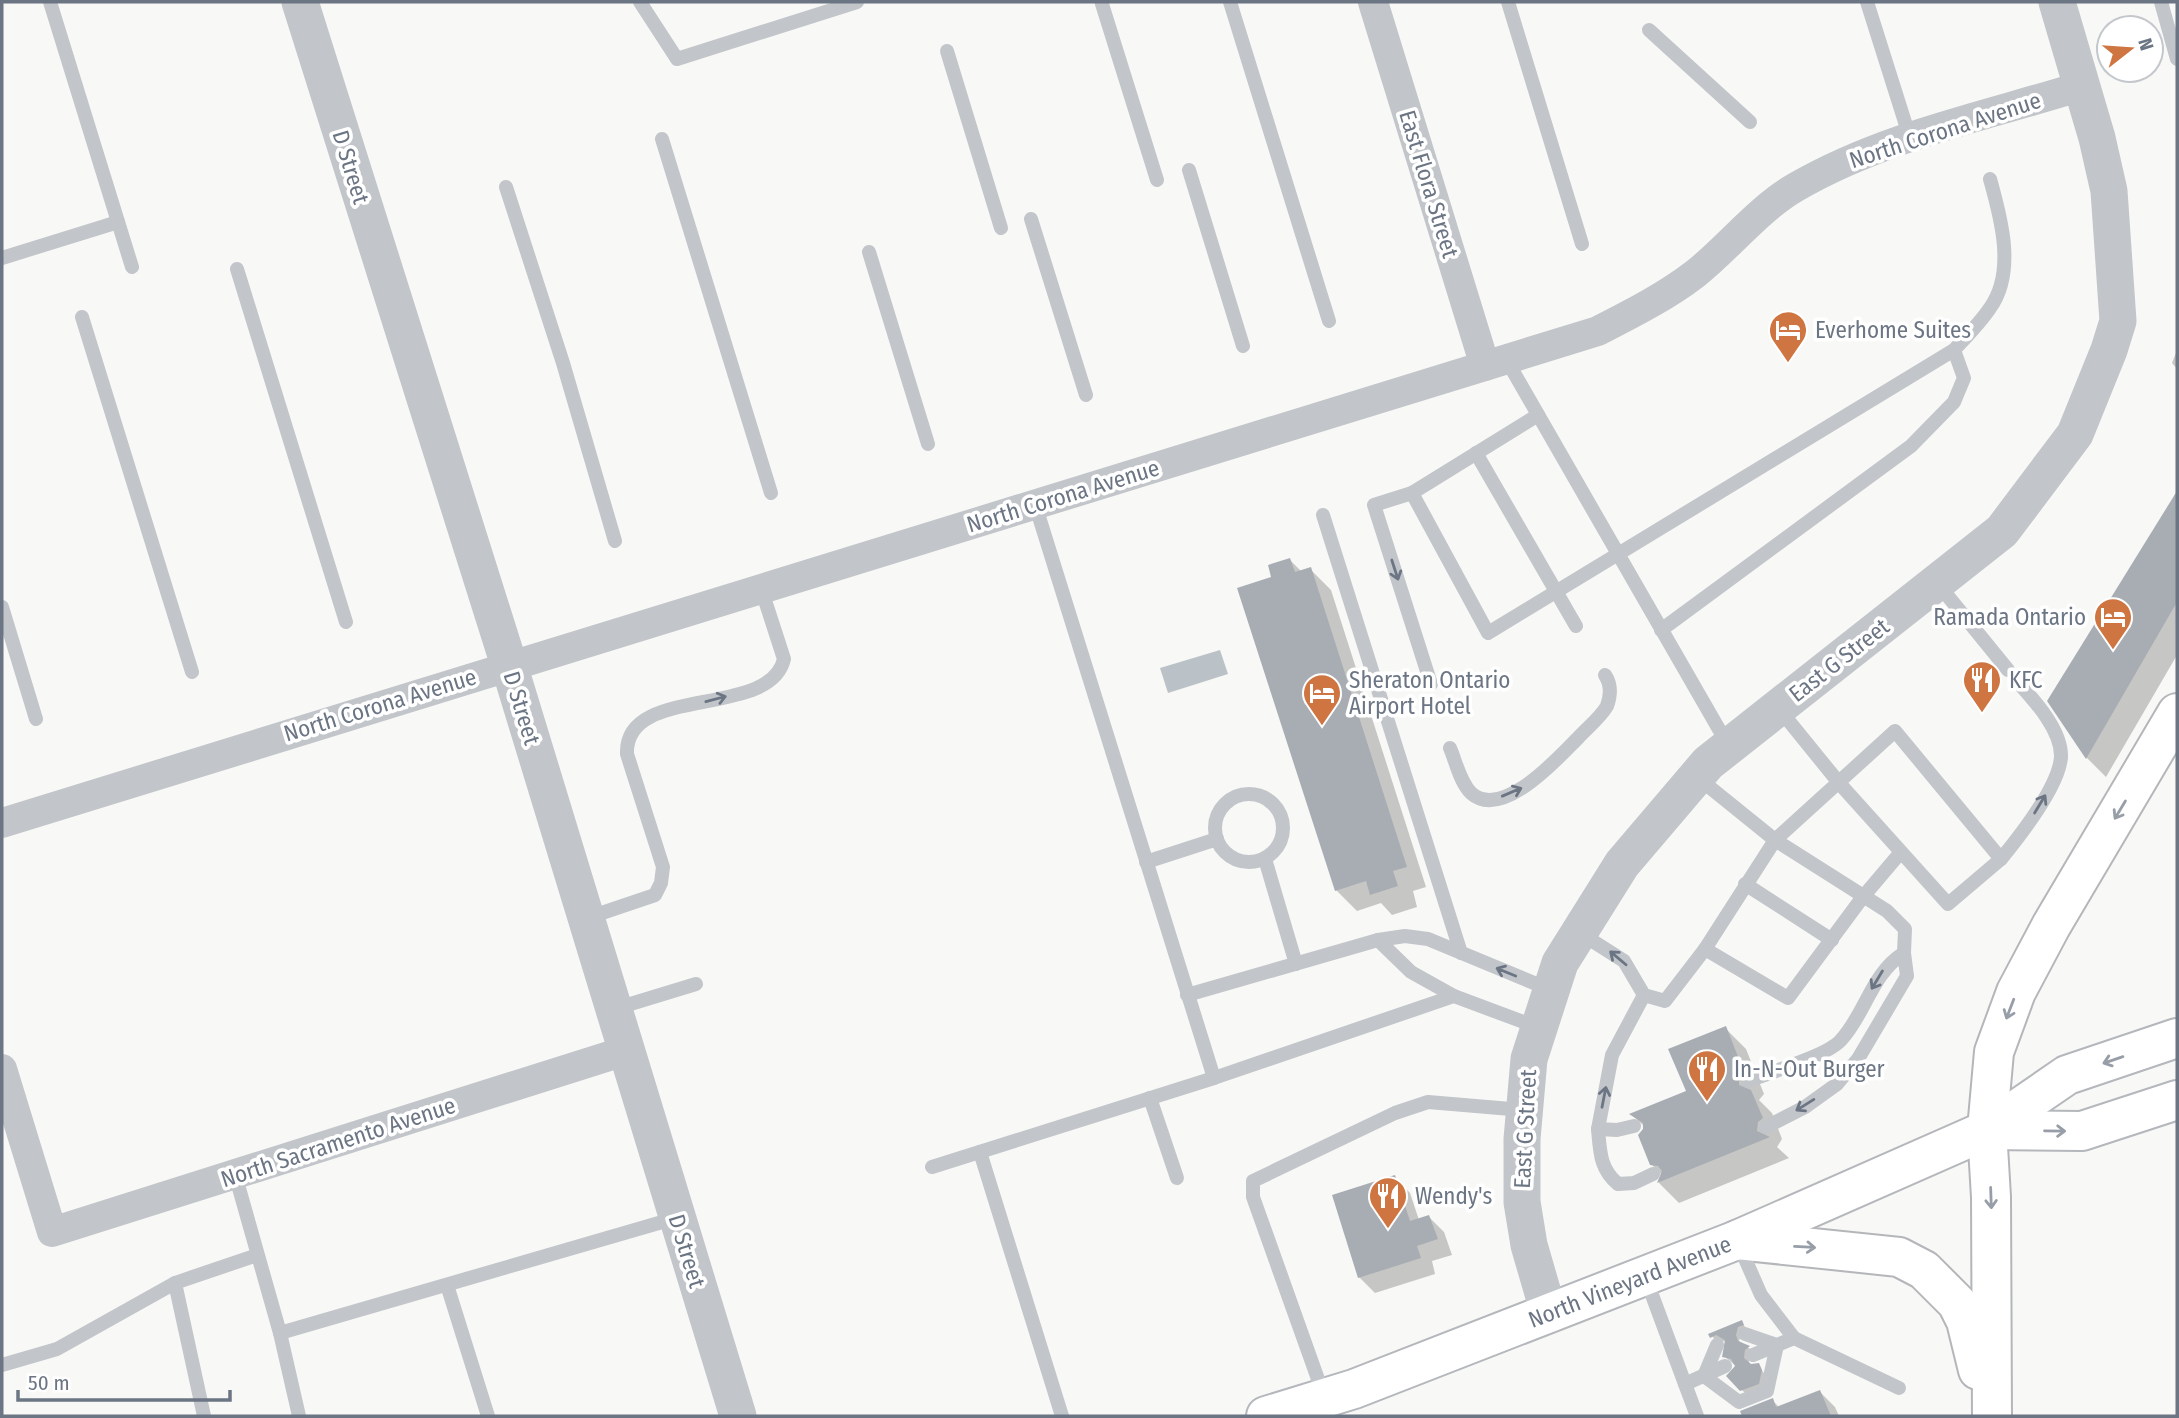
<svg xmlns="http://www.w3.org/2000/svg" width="2179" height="1418" font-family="'Fira Sans Condensed',sans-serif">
<rect width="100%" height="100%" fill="#f8f8f6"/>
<path fill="#bbc2c7" d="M1220 650 1228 674 1168 693 1160 668Z"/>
<g fill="#0003">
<path d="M2177 350V369L2172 363Z"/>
<path d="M2177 495V655L2106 777 2087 758 2049 701Z"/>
<path d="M1290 560 1302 572 1310 569 1331 590 1426 887 1413 891 1417 907 1392 915 1381 903 1357 911 1336 890 1274 578Z"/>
<path d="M1725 1028 1746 1049 1764 1094 1759 1100 1772 1113 1782 1139 1777 1147 1789 1158 1679 1203 1659 1183 1662 1175 1651 1164 1645 1127 1632 1115 1688 1092Z"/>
<path d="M1395 1177 1410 1193 1419 1220 1429 1217 1444 1232 1452 1255 1432 1261 1435 1274 1375 1293 1359 1277Z"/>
<path d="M1741 1322 1747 1329 1742 1332 1739 1341 1753 1351 1748 1364 1758 1365 1766 1376 1763 1388 1747 1395 1728 1376 1737 1367 1724 1356 1727 1341 1716 1342 1711 1334Z"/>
<path d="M1820 1392 1835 1407 1839 1416H1744L1742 1412 1772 1400 1780 1408Z"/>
</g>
<g fill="#a8adb4">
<path d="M2177 491V602L2086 759 2047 701Z"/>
<path d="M1290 558 1295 572 1311 567 1407 867 1393 871 1398 886 1370 895 1366 881 1335 891 1237 588 1271 577 1268 565Z"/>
<path d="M1726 1026 1744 1072 1739 1079V1085L1751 1090 1763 1118 1758 1122 1757 1131 1770 1137 1657 1183 1662 1171 1658 1166 1650 1165 1638 1135 1643 1129V1123L1629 1114 1686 1091 1668 1049Z"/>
<path d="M1395 1175 1410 1221 1429 1215 1438 1239 1417 1246 1421 1258 1358 1278 1332 1195Z"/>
<path d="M1742 1320 1744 1325 1738 1327 1736 1335 1738 1341 1750 1346 1745 1350 1744 1358 1751 1364 1759 1363 1762 1370 1759 1384 1740 1391 1726 1376 1735 1366 1731 1359 1722 1357 1725 1340 1716 1335 1710 1338 1708 1334Z"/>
<path d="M1820 1390 1831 1416H1742L1740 1411 1773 1398 1776 1407Z"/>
</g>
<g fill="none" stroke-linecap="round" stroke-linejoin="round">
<defs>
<g id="primary">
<path d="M1987 1130 2082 1131 2177 1100"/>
<path id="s1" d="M1266 1416 1354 1389 1737 1240 1987 1130 2067 1075 2177 1038"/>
</g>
<g id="motorway">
<path d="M1737 1240 1899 1257 1924 1270 1957 1303 1966 1321 1978 1370"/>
<path d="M1992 1416 1991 1197 1987 1130 1994 1052 2016 992 2051 926 2177 713"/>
</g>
</defs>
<use href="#primary" stroke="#b4b7bb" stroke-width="42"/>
<use href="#motorway" stroke="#b4b6ba" stroke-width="42"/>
<g stroke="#c2c5c9" stroke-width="14">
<path d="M50 2 132 267"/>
<path d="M640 2 677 59 857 2"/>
<path d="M1230 2 1329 321"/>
<path d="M1508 2 1582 244"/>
<path d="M1867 2 1910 138"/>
<path d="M2161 2 2177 59"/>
<path d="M1102 4 1157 180"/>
<path d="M1649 30 1750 122"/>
<path d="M947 51 1001 228"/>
<path d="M662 139 771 493"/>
<path d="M1189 170 1243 346"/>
<path d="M506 187 563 363 615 541"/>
<path d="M1031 219 1086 395"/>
<path d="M869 252 928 444"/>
<path d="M2 258 118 222"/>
<path d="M237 269 346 622"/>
<path d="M82 317 192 672"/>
<path d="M1506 359 1728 745"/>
<path d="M1476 453 1576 626"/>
<path d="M1412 493 1488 633 1954 350C1966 337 1980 323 1990 308 2016 272 2001 218 1990 179"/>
<path d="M1035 504 1214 1078"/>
<path d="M1323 515 1461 953"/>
<path d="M1938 584 2008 670"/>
<path d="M2 607 36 719"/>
<path d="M1661 630 1911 446 1954 402 1964 378 1954 350"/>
<path d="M1431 684 1374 505 1412 493 1538 415"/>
<path d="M1779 709 1840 784 1948 904 2001 859 1895 731 1775 840 1705 949 1788 998 1862 898 1901 852"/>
<path d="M1450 748C1456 762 1460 782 1471 793 1502 821 1558 758 1578 738 1587 728 1601 717 1607 706 1611 695 1611 684 1605 675"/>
<path d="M1697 777 1775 840 1887 911 1905 929 1904 953C1871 974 1866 1013 1841 1040 1827 1056 1770 1072 1748 1081"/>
<circle cx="1249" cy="828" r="34"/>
<path d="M1265 859 1296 964"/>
<path d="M2001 859C2019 837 2059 786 2061 757 2062 729 2032 698 2015 679"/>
<path d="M1146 862 1217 839"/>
<path d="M1745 884 1832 940"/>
<path d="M587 918 655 895 661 883 663 867 627 754C624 683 770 720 784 659L761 588"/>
<path d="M1580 933 1624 961 1644 995 1665 1001 1705 949"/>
<path d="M1378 940 1411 972 1454 996 1537 1027"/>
<path d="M1187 995 1378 940 1405 936 1428 939 1551 990"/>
<path d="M614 1009 696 984"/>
<path d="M1150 1098 1177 1178"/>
<path d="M1634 1126 1617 1130 1598 1129 1612 1055 1644 995"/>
<path d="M1766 1127 1805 1107 1837 1084 1858 1059 1907 976 1904 953"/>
<path d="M1598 1129C1600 1152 1600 1169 1618 1184L1634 1183 1653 1174"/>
<path d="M980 1152 1062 1416"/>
<path d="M932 1167 1214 1078 1454 996"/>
<path d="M235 1174 280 1333 676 1218"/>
<path d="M1739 1245 1761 1295 1794 1338 1753 1355"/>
<path d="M1645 1276 1685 1384 1725 1366"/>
<path d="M447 1285 488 1416"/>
<path d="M280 1333 299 1416"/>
<path d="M1794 1338 1899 1388"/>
<path d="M1717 1345 1704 1376 1739 1402 1767 1391 1777 1345 1745 1334"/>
<path d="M2 1365 57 1349 175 1283"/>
<path d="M1685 1384 1697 1416"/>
<path d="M1324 1396 1253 1197V1181L1395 1113 1428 1102 1523 1110"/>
<path d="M204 1416 175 1283 257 1255"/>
</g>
<g stroke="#c2c5c9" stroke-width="30">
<path d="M1373 2 1485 366"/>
<path d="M2 823 1598 331C1631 314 1665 297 1695 274 1729 247 1758 209 1796 187 1884 136 1986 116 2082 86"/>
<path d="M2 1069 52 1232 625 1051"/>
</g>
<g stroke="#c2c5c9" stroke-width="37">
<path d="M300 2 509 665 738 1416"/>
<path d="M1549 1314 1529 1245 1522 1202V1139L1529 1059 1560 963 1622 864 1708 763 2002 531 2075 434 2109 350 2118 321 2109 191 2097 138 2057 2"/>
</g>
<use href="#primary" stroke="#fff" stroke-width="38"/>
<use href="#motorway" stroke="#fff" stroke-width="38"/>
</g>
<defs><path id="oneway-shaft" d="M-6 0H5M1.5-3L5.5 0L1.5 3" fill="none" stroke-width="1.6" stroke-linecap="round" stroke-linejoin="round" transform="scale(1.75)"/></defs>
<g stroke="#6b7583">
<use href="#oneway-shaft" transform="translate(1395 570) rotate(72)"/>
<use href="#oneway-shaft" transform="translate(716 699) rotate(-15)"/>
<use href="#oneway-shaft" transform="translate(1512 792) rotate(-23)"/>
<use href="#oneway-shaft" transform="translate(2040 804) rotate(-59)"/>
<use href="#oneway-shaft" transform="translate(1618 958) rotate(-140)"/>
<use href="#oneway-shaft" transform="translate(1506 972) rotate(-158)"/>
<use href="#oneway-shaft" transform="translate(1877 980) rotate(121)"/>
<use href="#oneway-shaft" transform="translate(1604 1097) rotate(-79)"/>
<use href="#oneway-shaft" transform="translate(1805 1105) rotate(148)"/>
</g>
<g stroke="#979ea8">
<use href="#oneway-shaft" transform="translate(2120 810) rotate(121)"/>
<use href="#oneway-shaft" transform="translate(2010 1009) rotate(111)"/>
<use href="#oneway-shaft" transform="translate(2113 1060) rotate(161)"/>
<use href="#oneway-shaft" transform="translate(2055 1131) rotate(1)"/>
<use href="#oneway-shaft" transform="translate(1991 1198) rotate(88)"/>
<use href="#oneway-shaft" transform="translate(1805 1247) rotate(3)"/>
</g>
<defs>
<symbol id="hotel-pin" viewBox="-11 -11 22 30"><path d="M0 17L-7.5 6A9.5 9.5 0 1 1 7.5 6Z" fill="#ce7541" stroke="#fff"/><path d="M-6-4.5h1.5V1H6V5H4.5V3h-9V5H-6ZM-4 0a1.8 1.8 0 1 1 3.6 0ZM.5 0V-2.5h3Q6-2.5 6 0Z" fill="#fff"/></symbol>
<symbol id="restaurant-pin" viewBox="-11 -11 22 30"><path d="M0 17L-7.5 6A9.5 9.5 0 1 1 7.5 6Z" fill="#ce7541" stroke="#fff"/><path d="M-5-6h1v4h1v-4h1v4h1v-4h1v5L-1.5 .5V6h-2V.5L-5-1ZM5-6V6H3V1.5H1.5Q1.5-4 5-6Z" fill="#fff"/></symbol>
</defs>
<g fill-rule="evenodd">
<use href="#hotel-pin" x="1766" y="308" width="44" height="60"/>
<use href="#hotel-pin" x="2091" y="595" width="44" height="60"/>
<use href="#restaurant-pin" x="1960" y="658" width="44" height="60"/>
<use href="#hotel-pin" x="1300" y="671" width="44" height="60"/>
<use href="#restaurant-pin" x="1685" y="1047" width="44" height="60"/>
<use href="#restaurant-pin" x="1366" y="1174" width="44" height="60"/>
</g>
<g text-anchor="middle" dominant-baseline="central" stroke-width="7" stroke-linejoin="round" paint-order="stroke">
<g font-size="23" fill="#6b7583" stroke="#fff">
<text transform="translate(1945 130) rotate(-18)">North Corona Avenue</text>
<text transform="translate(351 167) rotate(73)">D Street</text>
<text transform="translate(1429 184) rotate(73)">East Flora Street</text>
<text transform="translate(1063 496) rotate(-17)">North Corona Avenue</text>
<text transform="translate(1839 660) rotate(-38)">East G Street</text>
<text transform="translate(380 705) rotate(-17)">North Corona Avenue</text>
<text transform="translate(522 708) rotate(73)">D Street</text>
<text transform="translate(1525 1129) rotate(-87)">East G Street</text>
<text transform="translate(338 1142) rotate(-18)">North Sacramento Avenue</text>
<text transform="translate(687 1251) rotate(73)">D Street</text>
<text stroke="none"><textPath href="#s1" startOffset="388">North Vineyard Avenue</textPath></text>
</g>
<g font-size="23" fill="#6b7583" stroke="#fff" text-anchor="start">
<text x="1815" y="330">Everhome Suites</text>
<text x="2086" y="617" text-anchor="end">Ramada Ontario</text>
<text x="1349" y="680">Sheraton Ontario<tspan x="1349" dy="26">Airport Hotel</tspan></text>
<text x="2009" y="680">KFC</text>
<text x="1734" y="1069">In-N-Out Burger</text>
<text x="1415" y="1196">Wendy's</text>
</g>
</g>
<rect width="2179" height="1418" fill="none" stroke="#6b7583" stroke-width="7"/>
<g transform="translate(2130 49) rotate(73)"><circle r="33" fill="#ffffff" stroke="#c4c8cd" stroke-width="2"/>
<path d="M0-5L12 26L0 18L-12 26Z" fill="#ce7541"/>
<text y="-10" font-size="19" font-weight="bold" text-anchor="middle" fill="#6b7583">N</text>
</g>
<path d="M18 1390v10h212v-10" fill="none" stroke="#6b7583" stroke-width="3.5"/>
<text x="28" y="1390" font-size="21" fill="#6b7583" stroke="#ffffff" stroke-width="5" paint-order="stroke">50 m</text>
</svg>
